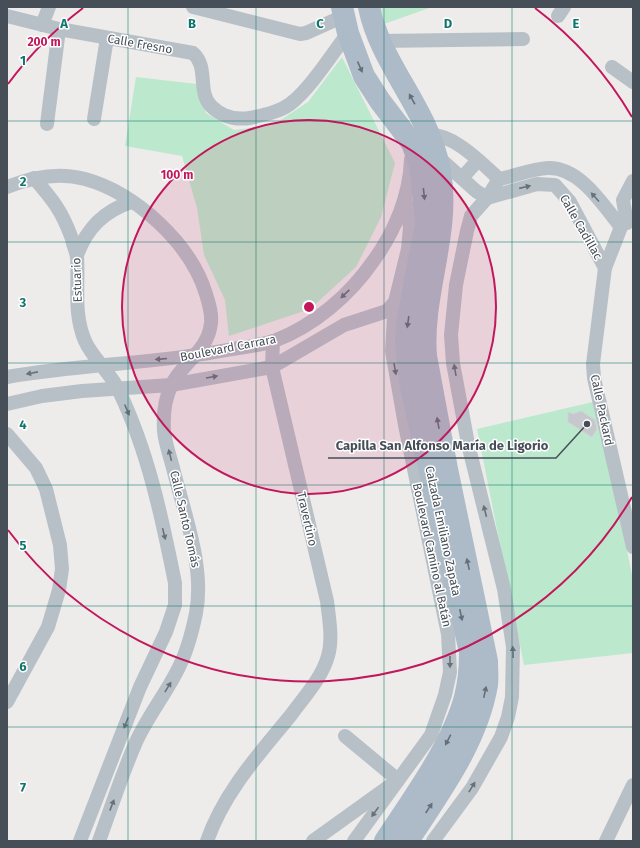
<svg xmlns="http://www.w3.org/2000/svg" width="640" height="848" font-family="'Fira Sans',sans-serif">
<rect width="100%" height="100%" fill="#eeebeb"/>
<g fill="#bce9cd">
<path d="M381 7H432L384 24Z"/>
<path d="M342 57 395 163 381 217 356 267 310 309 229 336 225 300 204 255 197 208 182 156 125 146 136 77 197 84 206 113 234 130 273 125 308 102Z"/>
<path d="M597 401 633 580V653L524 665 477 429Z"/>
</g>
<path fill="#c6c8ce" stroke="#d0d2d7" d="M581 411 595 420 597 429 592 437 568 422V412L573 414Z"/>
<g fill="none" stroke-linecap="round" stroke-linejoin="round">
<g stroke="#b8c0c7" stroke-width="14">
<path d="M193 7 300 34 306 33 344 16"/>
<path d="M7 16 59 29 193 53C209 67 197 92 211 106 222 117 236 120 250 118 264 115 279 112 290 104 310 89 332 54 348 33"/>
<path d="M558 16 564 7"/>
<path d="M42 25 49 7"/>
<path d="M379 41 523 39"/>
<path d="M612 67 633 82"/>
<path d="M94 119 107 38"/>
<path d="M47 124 59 29"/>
<path d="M423 137C446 126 483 164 499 179"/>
<path d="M437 156 476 191 487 198"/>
<path d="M34 178C53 200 62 211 72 239 73 245 76 251 77 257 79 285 73 313 85 341 93 359 111 373 119 391 148 451 162 518 175 583V605L166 632 140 687 80 841"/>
<path d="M462 178 478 160"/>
<path d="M499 179C515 176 531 169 548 168 580 167 603 205 621 227"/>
<path d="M7 187C32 177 59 172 85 179 136 193 191 244 206 294 209 304 212 313 211 323 208 352 182 362 171 386 164 401 163 415 164 431 165 443 170 456 173 468 184 513 205 567 196 613 192 633 186 655 176 673 164 696 147 718 136 742 122 774 111 808 99 841"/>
<path d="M487 198 537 184 555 185 570 202 605 268"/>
<path d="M627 223 623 200 633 181"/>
<path d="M621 227 605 268 593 364 594 378 633 547"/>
<path d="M77 255C87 228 104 211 131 202"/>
<path d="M7 377C80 364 154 364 227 350 242 347 259 346 274 341 314 326 350 295 374 260 395 231 410 195 411 159"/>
<path d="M7 404 42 396 82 391 171 385 272 367 344 325 387 311 395 302"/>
<path d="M7 434 36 468 46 489 60 545 62 569 59 590 48 627 7 702"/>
<path d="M207 841C224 792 259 754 291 715 304 697 322 678 328 656 333 639 329 618 327 601L272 367 273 341"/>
<path d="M313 841 398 780 345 736"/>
<path d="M354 841 431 735 445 695 450 672 448 634 405 425 392 351 395 302 408 249 410 228 405 197"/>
<path d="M433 841 472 788 501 737 508 717 512 697 513 647 504 589 468 444 453 363 451 335 456 285 467 231 471 216 487 198 499 179"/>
<path d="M606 841 633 785"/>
</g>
<g stroke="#adbbc9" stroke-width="22">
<path d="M342 7 348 33 364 76 380 101 412 143 420 165 426 223 407 324 406 343 410 382 470 652C470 667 469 682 465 697 453 744 412 800 385 841"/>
<path d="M369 7C381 66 429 109 440 171 451 233 421 294 426 356L447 469 487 661C487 669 488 677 487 685 477 743 439 793 408 841"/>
</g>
</g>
<defs><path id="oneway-solid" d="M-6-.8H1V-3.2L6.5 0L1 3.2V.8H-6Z"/></defs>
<g fill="#656f79">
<use href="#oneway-solid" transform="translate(360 67) rotate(66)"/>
<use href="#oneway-solid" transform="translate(412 99) rotate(-119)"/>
<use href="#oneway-solid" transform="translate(424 194) rotate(84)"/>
<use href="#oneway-solid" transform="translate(408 322) rotate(98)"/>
<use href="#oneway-solid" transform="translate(438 423) rotate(-100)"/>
<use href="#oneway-solid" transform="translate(468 564) rotate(-102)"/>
<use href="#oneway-solid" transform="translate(461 615) rotate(78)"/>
<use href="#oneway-solid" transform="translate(485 692) rotate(-78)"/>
<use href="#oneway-solid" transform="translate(448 740) rotate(117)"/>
<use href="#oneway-solid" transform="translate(429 808) rotate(-57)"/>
</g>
<g fill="#687179">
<use href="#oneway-solid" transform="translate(525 187) rotate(-13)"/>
<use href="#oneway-solid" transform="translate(595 197) rotate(-132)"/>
<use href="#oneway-solid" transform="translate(345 294) rotate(137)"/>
<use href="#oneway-solid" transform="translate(161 359) rotate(175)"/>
<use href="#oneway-solid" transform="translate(395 369) rotate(80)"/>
<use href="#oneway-solid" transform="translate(455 370) rotate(-100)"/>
<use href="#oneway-solid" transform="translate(32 373) rotate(169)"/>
<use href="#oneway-solid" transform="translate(212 377) rotate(-10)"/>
<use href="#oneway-solid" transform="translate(127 410) rotate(67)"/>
<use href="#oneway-solid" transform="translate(170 455) rotate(-104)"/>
<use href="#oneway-solid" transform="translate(485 511) rotate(-104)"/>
<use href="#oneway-solid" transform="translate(164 534) rotate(76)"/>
<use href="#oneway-solid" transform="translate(513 652) rotate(-92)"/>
<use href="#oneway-solid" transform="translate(450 662) rotate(90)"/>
<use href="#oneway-solid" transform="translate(168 687) rotate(-59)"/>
<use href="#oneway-solid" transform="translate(126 723) rotate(111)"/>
<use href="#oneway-solid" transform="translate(472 787) rotate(-58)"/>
<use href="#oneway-solid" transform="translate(112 805) rotate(-69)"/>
<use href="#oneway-solid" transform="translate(375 812) rotate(126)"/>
</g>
<path fill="none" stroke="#0f766e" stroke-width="1" stroke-opacity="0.55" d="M128 7V841M256 7V841M384 7V841M512 7V841M7 121H633M7 242H633M7 363H633M7 485H633M7 606H633M7 727H633"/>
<circle cx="309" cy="307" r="187" fill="#c2185b" fill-opacity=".12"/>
<g fill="none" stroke="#c2185b" stroke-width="2">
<circle cx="309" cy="307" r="187"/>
<path d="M632 497A375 375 0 0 1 8 530M8 84A375 375 0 0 1 83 8M535 8A375 375 0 0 1 632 117"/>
</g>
<g text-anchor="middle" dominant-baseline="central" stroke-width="3" stroke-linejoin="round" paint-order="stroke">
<g font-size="12" fill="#464f57" stroke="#fff">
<text transform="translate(140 44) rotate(10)">Calle Fresno</text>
<text transform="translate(581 227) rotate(60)">Calle Cadillac</text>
<text transform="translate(77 280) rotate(-92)">Estuario</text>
<text transform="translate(228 348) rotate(-11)">Boulevard Carrara</text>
<text transform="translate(602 410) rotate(78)">Calle Packard</text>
<text transform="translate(185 519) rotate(77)">Calle Santo Tomás</text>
<text transform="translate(307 519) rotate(77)">Travertino</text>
<text transform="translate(443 531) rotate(78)">Calzada Emiliano Zapata</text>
<text transform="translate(432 555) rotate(78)">Boulevard Camino al Batán</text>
</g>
</g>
<g font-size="13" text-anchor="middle" font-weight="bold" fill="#0f766e" stroke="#fff" stroke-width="3" stroke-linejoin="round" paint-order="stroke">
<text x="64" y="28">A</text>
<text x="192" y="28">B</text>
<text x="320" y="28">C</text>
<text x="448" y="28">D</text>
<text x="576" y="28">E</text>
<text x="23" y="65">1</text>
<text x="23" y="186">2</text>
<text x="23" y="307">3</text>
<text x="23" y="429">4</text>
<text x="23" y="550">5</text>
<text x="23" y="671">6</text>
<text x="23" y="792">7</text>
</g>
<circle cx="309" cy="307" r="6" fill="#c2185b" stroke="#fff" stroke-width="2"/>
<g font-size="12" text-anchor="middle" font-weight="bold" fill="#c2185b" stroke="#fff" stroke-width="3" stroke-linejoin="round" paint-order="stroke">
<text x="44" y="46">200 m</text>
<text x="177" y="179">100 m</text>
</g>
<path fill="none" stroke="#464f57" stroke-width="1.5" d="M587 424L556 458H328"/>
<circle fill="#464f57" stroke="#fff" stroke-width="1.5" cx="587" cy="424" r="4"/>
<g font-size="13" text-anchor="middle" font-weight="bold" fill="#464f57" stroke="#fff" stroke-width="3" stroke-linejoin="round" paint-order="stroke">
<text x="442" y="450">Capilla San Alfonso María de Ligorio</text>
</g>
<rect width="640" height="848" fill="none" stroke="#464f57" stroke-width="16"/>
</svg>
